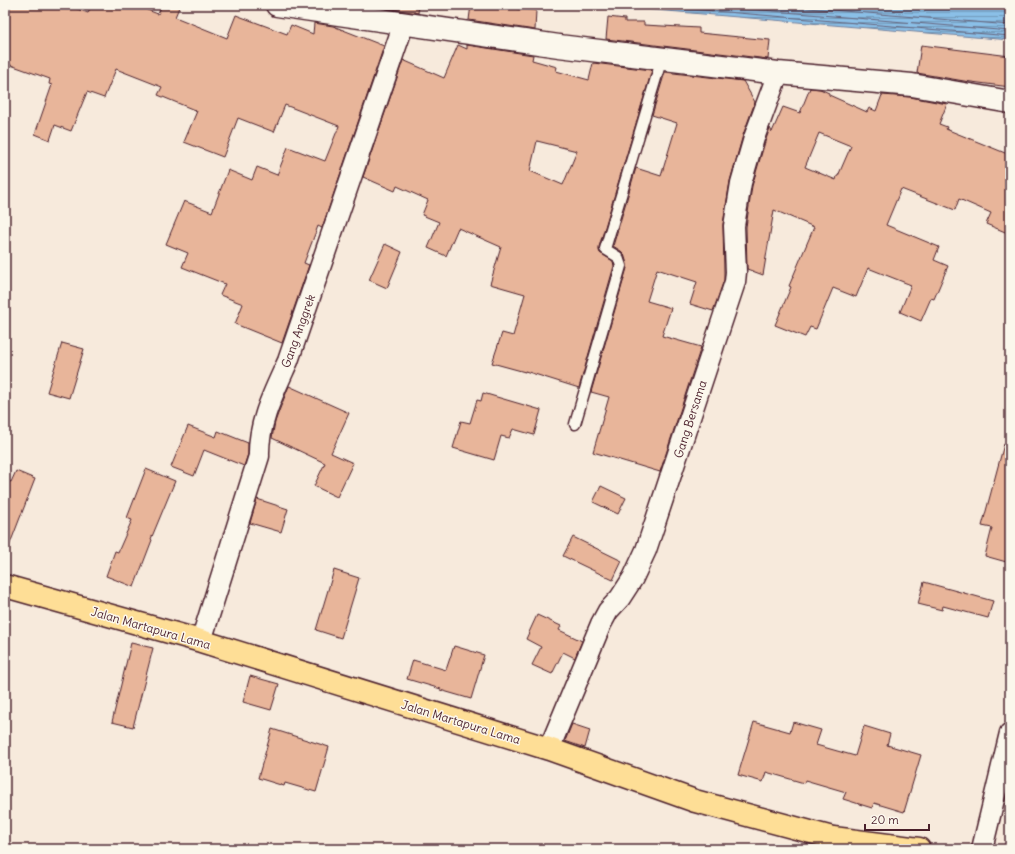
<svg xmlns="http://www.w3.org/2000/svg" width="1015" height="854" font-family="Delius,sans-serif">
<defs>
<pattern id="water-rules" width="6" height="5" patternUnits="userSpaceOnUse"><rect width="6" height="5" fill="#8abfe7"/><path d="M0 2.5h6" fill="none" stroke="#739bbb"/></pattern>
</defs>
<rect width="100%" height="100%" fill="#f7eadc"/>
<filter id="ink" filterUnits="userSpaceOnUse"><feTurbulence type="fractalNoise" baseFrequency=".025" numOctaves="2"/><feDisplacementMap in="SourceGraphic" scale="8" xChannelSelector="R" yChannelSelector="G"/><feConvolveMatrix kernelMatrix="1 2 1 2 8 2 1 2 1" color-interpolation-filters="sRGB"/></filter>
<g filter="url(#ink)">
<path fill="url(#water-rules)" stroke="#707f9c" d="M596 5H1010V40Z"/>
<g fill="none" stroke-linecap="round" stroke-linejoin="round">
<g stroke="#645f76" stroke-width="1">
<path d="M643 5 1010 36"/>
<path d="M702 5 1010 31"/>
<path d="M772 5 1010 25"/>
</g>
</g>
<g fill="#e8b59a" stroke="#4a1f2b" fill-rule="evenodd">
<path d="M5 5H67L88 13 91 5H134L158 14 162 5H180L175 17 227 38 236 15 287 34 291 25 313 34 314 23 333 26 384 46 322 228 318 226 304 263 309 265 282 343 235 324 243 304 220 295 225 284 182 267 188 253 166 244 184 201 212 212 228 170 252 180 257 167 277 175 288 147 325 161 339 126 285 105 274 132 238 118 223 157 184 142 197 111 158 95 162 87 116 69 104 98 87 92 71 131 55 125 50 140 35 134 52 85 49 84 50 79 5 63Z"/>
<path d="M366 5H419L418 13Z"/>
<path d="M471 5H518L517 9 536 10 535 30 469 20Z"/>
<path d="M608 17 625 19V22H644V25L699 28V33L770 40 768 59 606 39Z"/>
<path d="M458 45 467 49V45L533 55 532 60 557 67 556 71 589 80 593 63 652 70 599 247 600 253 613 261 614 266 579 388 525 371V372L492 363 502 333 513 336 525 294 490 284 501 247 458 228 446 256 428 248 439 222 422 215 428 200 397 186 395 191 363 177 403 60 444 78ZM537 141 577 151 563 185 530 171Z"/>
<path d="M921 45 1010 56V87L964 81 917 73Z"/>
<path d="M665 72 743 81 755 102 743 135 730 181 723 224 724 272V280L713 311 690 304 697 282 657 269 647 301 671 308 662 336 701 347 660 472 593 452 609 397 591 392 627 268V264L624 254 621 251 613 246 636 168 661 176 677 123 652 115Z"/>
<path d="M810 88 820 89 829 93V95L867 112 869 108 876 111 882 95 910 97 947 104 939 124 947 127 946 129 1010 155V234L986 224 991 213 959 199 955 210 901 189 886 225 939 247 934 260 948 266 934 299 931 298 921 321 900 312 911 285 868 268 856 297 833 288 816 329 810 327 805 337 775 325 791 287 789 286 814 227 774 210 763 275 747 269 746 227 752 186 765 142 770 128 772 132 783 107 800 113ZM819 133 851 146 838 176H837L836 180 805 167Z"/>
<path d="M385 244 402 252 387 288 369 280Z"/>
<path d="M62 343 84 349 69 398 47 392Z"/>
<path d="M289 386 349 413 331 453 353 463 337 497 314 486 325 463 272 438 275 422 279 411Z"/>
<path d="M483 393 541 410 534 435 513 429 509 438 501 436 494 460 453 448 461 421 470 423 477 400 481 401Z"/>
<path d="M188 426 216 437 218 431 248 443V454L244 466 204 450 194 476 171 467Z"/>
<path d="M1004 444 1010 445V563L985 556 992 528 982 526Z"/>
<path d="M146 469 175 481 151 539 152 540 134 587 106 576 115 551 118 552 132 520 127 518Z"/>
<path d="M16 471 35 479 6 554 5 553V480L11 482Z"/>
<path d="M601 486 626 498 618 514 593 502Z"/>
<path d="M257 499 288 509 281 532 250 523Z"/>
<path d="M573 537 622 561 613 580 563 556Z"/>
<path d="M334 570 359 578 341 638 316 630Z"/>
<path d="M924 582 993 601 988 618 943 606 942 610 918 604Z"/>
<path d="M537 615 561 626 559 630 582 641 575 658 563 652 552 674 532 665 541 647 526 639Z"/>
<path d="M131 643 153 648 133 727 112 722Z"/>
<path d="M454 646 484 655 471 699 440 690 441 689 407 679 413 660 446 670Z"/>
<path d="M250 676 279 684 271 710 243 702Z"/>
<path d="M754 722 790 732 793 722 821 730 816 745 855 756 864 726 890 734 887 745 921 755 904 812 874 803 872 808 843 799 846 792 805 780 804 783 766 772 763 782 738 775Z"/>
<path d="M572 724 590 730 585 748 565 741Z"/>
<path d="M272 729 329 747 316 792 285 783 284 786 258 778Z"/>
</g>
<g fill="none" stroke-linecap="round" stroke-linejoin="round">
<defs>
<path id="service" d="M575 424 621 266 618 257 605 249 662 58"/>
<g id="minor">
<path d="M201 641 259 456C258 422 274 392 288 361L404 23"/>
<path d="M549 749 601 624 608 611 620 598 633 578 646 550 735 282 736 272 734 226 741 183 754 138 778 73"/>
<path d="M982 849 1010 733"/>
</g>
<path id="tertiary" d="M277 5 559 46 778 73 912 85 1010 102"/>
<path id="primary" d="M5 586 201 641 549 749 695 801 833 838 919 849"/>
</defs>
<use href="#service" stroke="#4a1f2b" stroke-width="13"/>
<use href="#minor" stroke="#4a1f2b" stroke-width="23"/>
<use href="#tertiary" stroke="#4a1f2b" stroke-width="25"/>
<use href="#primary" stroke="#4a1f2b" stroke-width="25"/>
<use href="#service" stroke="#fbf7ec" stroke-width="10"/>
<use href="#minor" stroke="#fbf7ec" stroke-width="20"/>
<use href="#tertiary" stroke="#fbf7ec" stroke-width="22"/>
<use href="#primary" stroke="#fede96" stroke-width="22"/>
</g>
</g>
<g text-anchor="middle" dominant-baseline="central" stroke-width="3" stroke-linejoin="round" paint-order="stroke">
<g font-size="12" fill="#4a1f2b" stroke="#fbf7ec">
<text transform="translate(298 331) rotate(-70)">Gang Anggrek</text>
<text transform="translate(690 419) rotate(-72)">Gang Bersama</text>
<text transform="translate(151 628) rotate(16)">Jalan Martapura Lama</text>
<text transform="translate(461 722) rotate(17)">Jalan Martapura Lama</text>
</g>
</g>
<rect width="1015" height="854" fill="none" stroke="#fbf7ec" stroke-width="20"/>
<rect x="10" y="10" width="995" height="834" fill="none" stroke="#4a1f2b" stroke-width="1.5" filter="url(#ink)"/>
<path d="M865 824v6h64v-6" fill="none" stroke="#4a1f2b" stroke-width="2"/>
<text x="871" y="824" font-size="12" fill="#4a1f2b" stroke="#fbf7ec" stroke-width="3" paint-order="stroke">20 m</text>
</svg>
